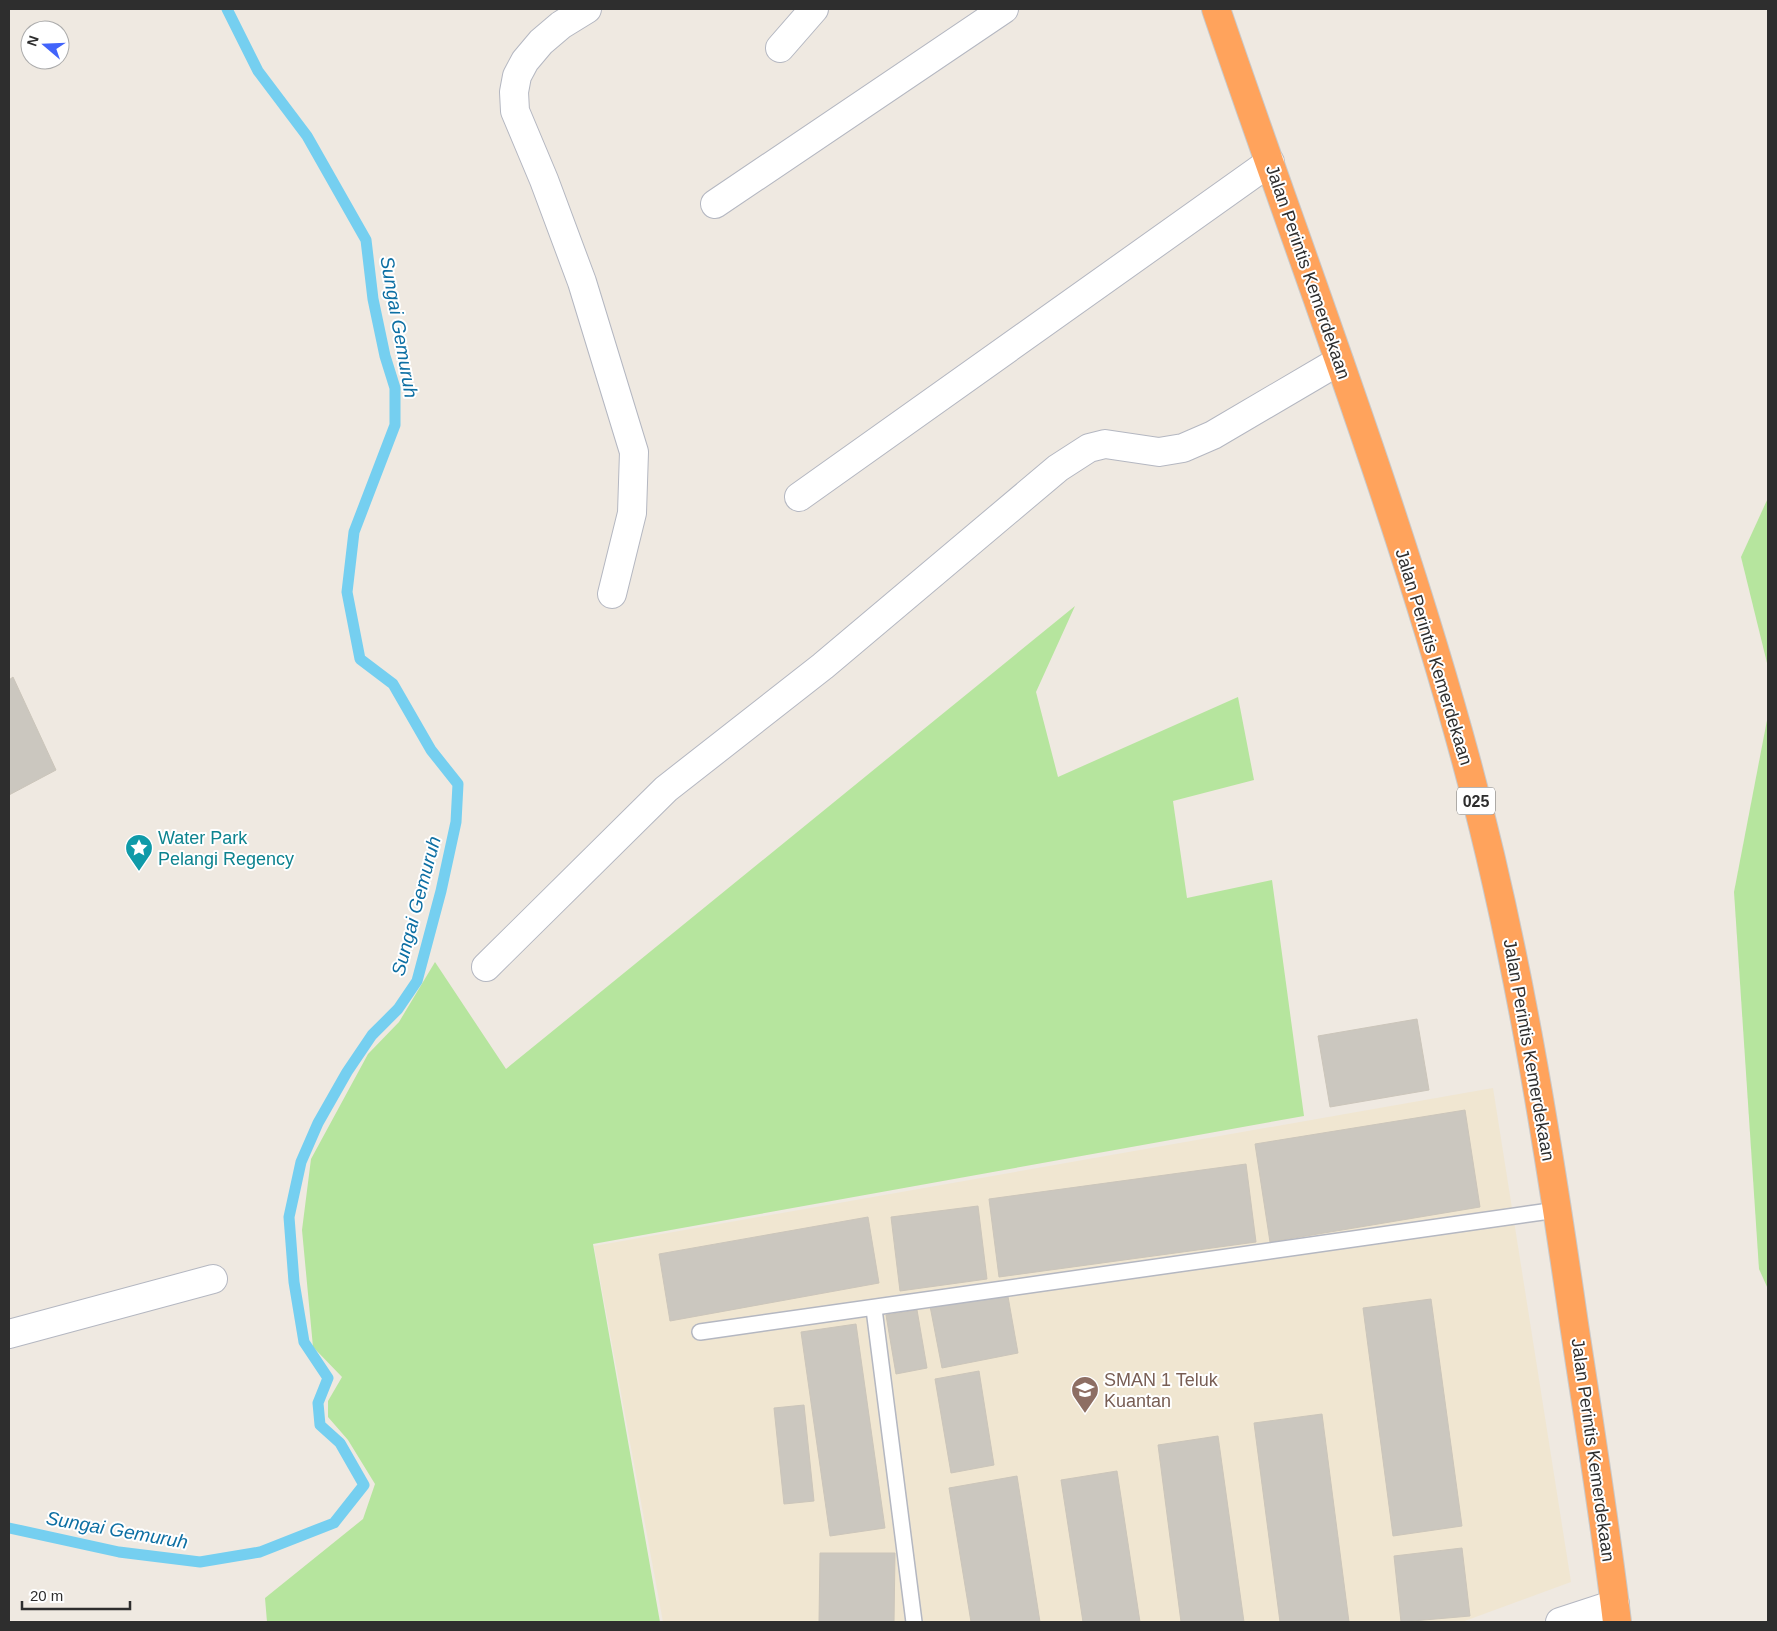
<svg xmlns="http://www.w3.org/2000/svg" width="1777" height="1631" font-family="Arial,sans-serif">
<rect width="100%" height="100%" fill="#efe9e1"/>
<path fill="#f0e6d1" d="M1493 1088 1571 1582 1462 1622H663L594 1246Z"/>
<g fill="#b6e59e">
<path d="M1768 498V667L1741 557Z"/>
<path d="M1075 606 1036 692 1058 777 1238 697 1254 780 1173 801 1187 898 1272 880 1304 1116 593 1244 660 1622H267L265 1598 363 1519 375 1484 348 1440 328 1417V1401L342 1377 313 1347 302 1230 311 1159 368 1054 399 1022 435 962 506 1069Z"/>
<path d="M1768 715V1289L1759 1269 1734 892Z"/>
</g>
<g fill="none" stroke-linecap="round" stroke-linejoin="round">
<path stroke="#75cff0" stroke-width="11" d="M9 1528 119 1552 200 1562 260 1552 334 1523 364 1485 340 1443 320 1425 318 1403 328 1378 304 1342 294 1282 289 1217 301 1162 318 1123 347 1072 372 1035 398 1009 417 981 441 891 456 822 458 784 431 750 393 684 360 659 347 592 354 532 395 425V388L385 356 373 299 366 240 307 136 258 71 227 9"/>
</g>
<g fill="#cbc7bf" stroke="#cbc5ba">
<path d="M13 677 56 770 9 795V680Z"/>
<path d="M1417 1019 1429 1090 1330 1107 1318 1036Z"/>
<path d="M1465 1110 1480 1207 1270 1242 1255 1144Z"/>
<path d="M1246 1164 1256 1242 999 1277 989 1199Z"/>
<path d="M978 1206 987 1279 900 1291 891 1217Z"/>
<path d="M868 1217 879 1283 670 1321 659 1254Z"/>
<path d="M1007 1291 1018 1353 942 1368 930 1306Z"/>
<path d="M1431 1299 1462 1526 1393 1536 1363 1308Z"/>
<path d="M917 1310 927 1368 896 1374 886 1315Z"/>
<path d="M856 1324 885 1528 830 1536 801 1332Z"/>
<path d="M979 1371 994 1465 951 1473 935 1379Z"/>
<path d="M804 1405 814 1501 784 1504 774 1408Z"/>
<path d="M1322 1414 1349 1622H1280L1254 1423Z"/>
<path d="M1218 1436 1244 1622H1181L1158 1445Z"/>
<path d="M1117 1471 1140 1622H1083L1061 1480Z"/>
<path d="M1017 1476 1040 1622H971L949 1488Z"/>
<path d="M1462 1548 1470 1616 1401 1622 1394 1556Z"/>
<path d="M820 1553H895L894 1622H819Z"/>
</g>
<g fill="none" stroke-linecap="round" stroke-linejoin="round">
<defs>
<g id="lane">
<path d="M874 1309 914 1622"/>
<path d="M700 1332 1557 1210"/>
</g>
<g id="street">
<path d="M587 9 561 25 541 42 525 61 517 76 514 92 515 111 544 180 582 282 634 452 632 513 612 594"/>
<path d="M780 48 814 9"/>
<path d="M715 204 1004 9"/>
<path d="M799 497 1270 162"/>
<path d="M486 967 666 789 823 666 1058 468 1089 448 1105 444 1159 452 1183 448 1213 435 1339 361"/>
<path d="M9 1334 213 1279"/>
<path d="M1560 1622 1615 1604"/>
</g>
<path id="highway" d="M1216 9C1301 259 1398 508 1467 764 1517 948 1547 1136 1574 1324 1589 1423 1605 1522 1617 1622"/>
</defs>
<use href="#lane" stroke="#b4b7c1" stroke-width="18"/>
<use href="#street" stroke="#b4b7c1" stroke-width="30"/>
<use href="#highway" stroke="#c9c9c9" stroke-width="30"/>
<use href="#lane" stroke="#fff" stroke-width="15"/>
<use href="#street" stroke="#fff" stroke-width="28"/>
<use href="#highway" stroke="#ffa35c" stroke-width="28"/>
</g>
<defs>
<symbol id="sight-pin" viewBox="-11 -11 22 30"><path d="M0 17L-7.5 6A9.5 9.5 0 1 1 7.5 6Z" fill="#0f9aa8" stroke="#fff"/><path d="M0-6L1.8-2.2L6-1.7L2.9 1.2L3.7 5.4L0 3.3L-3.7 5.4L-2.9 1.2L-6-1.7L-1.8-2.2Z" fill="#fff"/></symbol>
<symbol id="school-pin" viewBox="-11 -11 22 30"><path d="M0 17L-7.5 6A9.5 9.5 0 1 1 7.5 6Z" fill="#8d6e63" stroke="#fff"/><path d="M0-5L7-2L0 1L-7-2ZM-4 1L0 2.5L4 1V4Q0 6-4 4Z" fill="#fff"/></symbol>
</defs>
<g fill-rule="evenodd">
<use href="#sight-pin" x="123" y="832" width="32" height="43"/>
<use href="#school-pin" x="1069" y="1374" width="32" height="43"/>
</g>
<g text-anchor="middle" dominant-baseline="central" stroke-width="4" stroke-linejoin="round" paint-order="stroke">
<rect fill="#fff" stroke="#6d6d6d" stroke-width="1" x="1457" y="787.5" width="38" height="27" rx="4"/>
<g font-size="16" font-weight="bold" fill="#2e2e2e">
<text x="1476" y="801">025</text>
</g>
<g font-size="18" fill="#2e2e2e" stroke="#fff">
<text transform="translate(1308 272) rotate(71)">Jalan Perintis Kemerdekaan</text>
<text transform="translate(1434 657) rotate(73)">Jalan Perintis Kemerdekaan</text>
<text transform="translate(1529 1050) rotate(80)">Jalan Perintis Kemerdekaan</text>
<text transform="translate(1593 1450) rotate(82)">Jalan Perintis Kemerdekaan</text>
</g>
<g font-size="18" fill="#0d838f" stroke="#fff" text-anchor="start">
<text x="158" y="838">Water Park<tspan x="158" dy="21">Pelangi Regency</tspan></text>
</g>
<g font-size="18" fill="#785e54" stroke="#fff" text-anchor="start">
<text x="1104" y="1380">SMAN 1 Teluk<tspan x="1104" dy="21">Kuantan</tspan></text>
</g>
<g font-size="19" font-style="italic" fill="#0d6fa3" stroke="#fff">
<text transform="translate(399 327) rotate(80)">Sungai Gemuruh</text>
<text transform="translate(416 906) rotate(-75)">Sungai Gemuruh</text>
<text transform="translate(117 1530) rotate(10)">Sungai Gemuruh</text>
</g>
</g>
<rect width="1777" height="1631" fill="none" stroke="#2e2e2e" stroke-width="20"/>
<g transform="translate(45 45) rotate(289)"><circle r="24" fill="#ffffff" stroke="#ababab"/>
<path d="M0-4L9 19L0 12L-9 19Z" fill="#4264fb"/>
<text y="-8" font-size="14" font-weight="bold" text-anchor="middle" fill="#2e2e2e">N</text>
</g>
<path d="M22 1601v8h108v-8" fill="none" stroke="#2e2e2e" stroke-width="2.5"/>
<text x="30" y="1601" font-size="15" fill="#2e2e2e" stroke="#ffffff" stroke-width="4" paint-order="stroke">20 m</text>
</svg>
